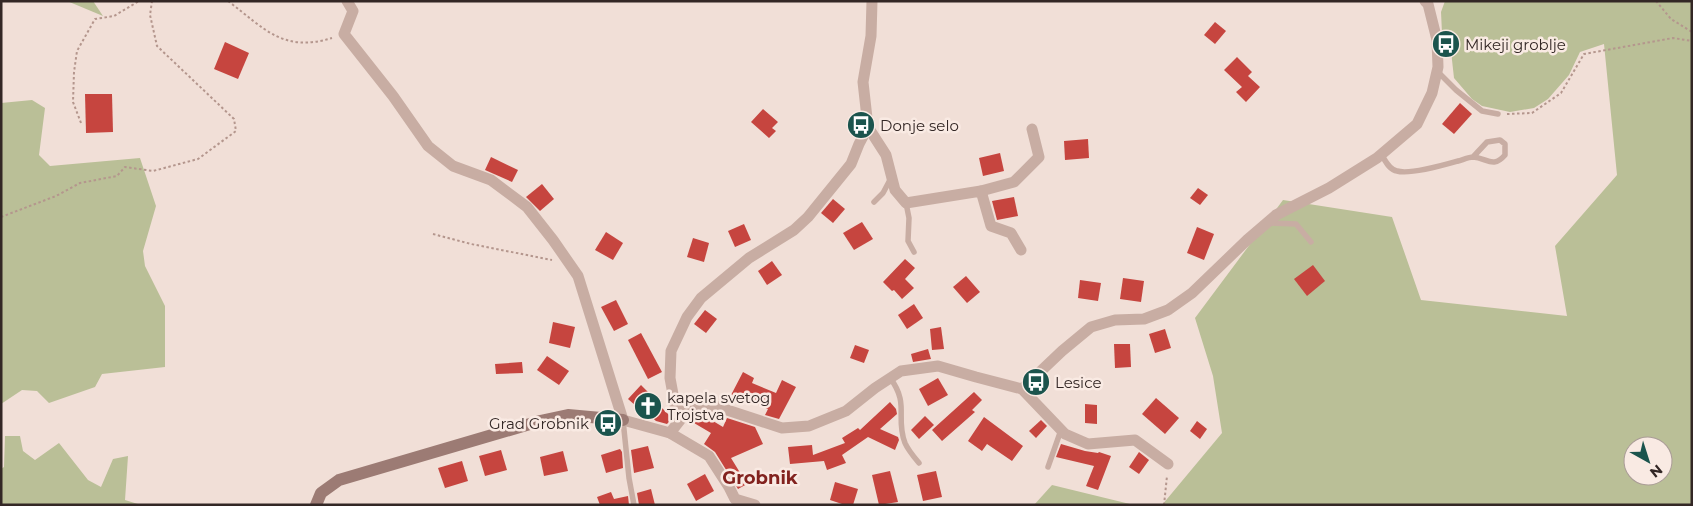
<svg xmlns="http://www.w3.org/2000/svg" width="1693" height="506" font-family="Montserrat,sans-serif">
<rect width="100%" height="100%" fill="#f1dfd7"/>
<g fill="#babf97" fill-rule="evenodd">
<path d="M67 1H93L103 16Z"/>
<path d="M1445 1H1692V505H1162L1222 433 1213 376 1195 318 1283 200 1392 217 1421 300 1567 316 1555 246 1617 175 1604 44 1580 52 1569 75 1548 99 1534 108 1510 112 1482 106 1472 99 1454 78 1450 42 1442 33 1441 12ZM1633 446H1663V476H1633Z"/>
<path d="M32 100 45 108 39 155 50 166 140 158 156 206 143 251 145 266 165 306V367L102 374 95 387 49 403 37 391 22 390 1 404V103Z"/>
<path d="M5 436H20L23 451 35 460 59 443 88 480 101 487 113 459 128 456 125 500 141 505H1V469L4 467Z"/>
<path d="M1052 485 1134 505H1034Z"/>
</g>
<g fill="#c6453f">
<path d="M1215 22 1226 31 1215 44 1204 35Z"/>
<path d="M225 42 249 53 238 79 214 69Z"/>
<path d="M1237 57 1252 72 1248 76 1260 87 1246 102 1236 92 1242 87 1224 70Z"/>
<path d="M85 94H112L113 132 86 133Z"/>
<path d="M1460 103 1472 114 1454 134 1442 124Z"/>
<path d="M763 109 778 122 772 128 776 131 769 138 751 122Z"/>
<path d="M1088 139 1089 158 1065 160 1064 141Z"/>
<path d="M1000 153 1004 171 983 176 979 158Z"/>
<path d="M491 157 518 170 512 182 485 170Z"/>
<path d="M542 184 554 199 540 211 526 197Z"/>
<path d="M1198 188 1208 195 1200 205 1190 198Z"/>
<path d="M1014 197 1018 216 997 220 992 201Z"/>
<path d="M833 199 845 209 833 223 821 213Z"/>
<path d="M862 222 873 239 854 250 843 233Z"/>
<path d="M744 224 751 240 735 247 728 231Z"/>
<path d="M1197 227 1214 234 1204 260 1187 253Z"/>
<path d="M606 232 623 243 613 260 595 250Z"/>
<path d="M693 238 709 243 704 262 687 257Z"/>
<path d="M905 259 915 268 905 279 914 288 902 299 894 290 892 291 883 282Z"/>
<path d="M772 261 782 275 767 285 758 271Z"/>
<path d="M1313 265 1325 281 1307 296 1294 279Z"/>
<path d="M966 276 980 292 967 303 953 287Z"/>
<path d="M1123 278 1144 281 1141 302 1120 299Z"/>
<path d="M1080 280 1101 283 1098 301 1078 298Z"/>
<path d="M616 300 628 324 614 331 601 307Z"/>
<path d="M914 304 923 318 907 329 898 315Z"/>
<path d="M705 310 717 319 706 333 694 324Z"/>
<path d="M553 322 575 327 570 348 549 343Z"/>
<path d="M941 327 944 349 932 350 930 329Z"/>
<path d="M1165 329 1171 348 1155 353 1149 334Z"/>
<path d="M641 333 662 372 648 379 628 340Z"/>
<path d="M1114 344H1130L1131 367 1115 368Z"/>
<path d="M855 345 869 350 864 363 850 358Z"/>
<path d="M928 349 931 359 913 362 911 354Z"/>
<path d="M547 356 569 371 559 385 537 370Z"/>
<path d="M522 362 523 373 496 374 495 364Z"/>
<path d="M743 372 754 378 752 383 776 393 782 380 796 387 779 419 765 415 768 409 744 399 742 403 730 397Z"/>
<path d="M938 378 948 395 928 406 919 389Z"/>
<path d="M641 385 656 400 655 401 672 418 667 424 656 421 645 411 644 413 628 399Z"/>
<path d="M974 392 982 400 972 410 975 412 942 441 932 430Z"/>
<path d="M1156 398 1179 418 1165 434 1142 414Z"/>
<path d="M890 402 896 409 897 414 880 429 898 437 899 440 895 450 868 437 842 455 846 463 827 470 824 461 790 464 788 447 812 445 813 455 845 443 842 438 858 428 860 430Z"/>
<path d="M1085 404 1097 405V424L1085 423Z"/>
<path d="M703 415 723 427 727 418 755 427 763 444 731 458 747 484 738 489 715 452 704 444 711 433 694 423 698 416Z"/>
<path d="M925 416 934 425 919 439 911 430Z"/>
<path d="M984 417 1023 446 1012 461 987 444 982 451 968 441Z"/>
<path d="M1041 420 1047 426 1036 438 1029 431Z"/>
<path d="M1197 421 1207 429 1200 439 1190 431Z"/>
<path d="M1061 444 1085 451 1098 453 1099 452 1111 456 1098 490 1086 486 1094 466 1056 457Z"/>
<path d="M648 446 654 468 634 473 631 450Z"/>
<path d="M620 449 622 452 623 468 606 473 601 455Z"/>
<path d="M501 450 507 470 485 476 479 456Z"/>
<path d="M563 451 568 471 544 476 540 457Z"/>
<path d="M1139 452 1149 460 1139 474 1129 467Z"/>
<path d="M462 461 468 481 445 488 438 468Z"/>
<path d="M890 471 898 502 879 505 872 475Z"/>
<path d="M936 471 942 497 923 501 917 475Z"/>
<path d="M705 474 714 491 696 501 687 484Z"/>
<path d="M835 482 858 489 853 505H845L830 500Z"/>
<path d="M651 489 655 505H639L637 493Z"/>
<path d="M611 492 614 499 628 496 629 505H600L597 497Z"/>
</g>
<g fill="none" stroke-linecap="round" stroke-linejoin="round">
<g stroke="#b4968d" stroke-width="2" stroke-dasharray="2.5 2.5" stroke-linecap="butt">
<path d="M228 1C265 29 283 53 332 38"/>
<path d="M1656 1 1671 19 1692 32"/>
<path d="M1507 114 1532 113 1561 93 1584 54 1673 38 1692 41"/>
<path d="M81 123 73 102 74 72 77 51 95 19 114 16 139 1"/>
<path d="M1 217 56 196 80 183 117 176 125 167 153 171 198 159 236 131 234 119 157 46 150 15 152 1"/>
<path d="M433 234 471 244 552 260"/>
<path d="M1164 505 1167 476"/>
</g>
<g stroke="#c8ada3" stroke-width="5.5">
<path d="M1437 71 1456 90 1482 111 1498 114"/>
<path d="M1381 154C1385 160 1389 170 1397 171 1410 175 1444 165 1458 161 1462 160 1469 157 1473 157 1487 158 1493 169 1505 155V144L1500 140 1487 142 1473 157"/>
<path d="M874 202 883 193 891 178"/>
<path d="M906 203 909 218 908 241 914 252"/>
<path d="M1269 223 1296 224 1311 242"/>
<path d="M890 378C910 404 895 418 905 443 908 450 914 457 919 463"/>
<path d="M623 420 629 478 634 505"/>
<path d="M1048 467 1061 430"/>
</g>
<g stroke="#c8ada3" stroke-width="11">
<path d="M347 1 353 11 344 34 393 96 428 146 453 166 491 180 527 207 553 240 578 276 623 420 670 433 684 415 698 408 718 407 782 428 809 426 846 411 875 388 901 371 938 366 976 377 1022 389 1062 351 1091 327 1115 320 1144 319 1168 310 1192 293 1247 240 1276 215 1329 188 1377 158 1417 124 1432 93 1438 67 1437 40 1428 4 1425 1"/>
<path d="M868 127 886 155 895 190 906 203 981 191 991 226 1011 233 1021 250"/>
<path d="M981 191 1014 182 1039 157 1032 129"/>
<path d="M1022 389 1065 434 1088 444 1135 440 1168 464"/>
<path d="M684 415 675 405 670 378 671 351 687 317 701 298 749 258 794 230 808 217 851 164 859 144 868 127 863 82 871 36 872 1"/>
<path d="M670 433 709 456 729 487 735 499 755 505"/>
</g>
<path stroke="#9c7b74" stroke-width="12" d="M316 505 321 493 339 480 540 421 568 415 623 420"/>
</g>
<defs>
<symbol id="bus-disc" viewBox="-11 -11 22 22"><circle r="9.5" fill="#1b544d" stroke="#f9eae3"/><path d="M-5-6H5V4H4V6H2V4H-2V6H-4V4H-5ZM-3.5-4V0h7V-4ZM-3.5 1.2v1.5H-2V1.2ZM2 1.2v1.5H3.5V1.2Z" fill="#fff"/></symbol>
<symbol id="church-disc" viewBox="-11 -11 22 22"><circle r="9.5" fill="#1b544d" stroke="#f9eae3"/><path d="M-1.2-6h2.4v3.5h3.3v2.4h-3.3V6h-2.4V-.1h-3.3v-2.4h3.3Z" fill="#fff"/></symbol>
</defs>
<g fill-rule="evenodd">
<use href="#bus-disc" x="1430" y="28" width="32" height="32"/>
<use href="#bus-disc" x="845" y="109" width="32" height="32"/>
<use href="#bus-disc" x="1020" y="366" width="32" height="32"/>
<use href="#church-disc" x="632" y="390" width="32" height="32"/>
<use href="#bus-disc" x="592" y="407" width="32" height="32"/>
</g>
<g text-anchor="middle" dominant-baseline="central" stroke-width="5" stroke-linejoin="round" paint-order="stroke">
<g font-size="15" fill="#332725" stroke="#f9eae3" text-anchor="start">
<text x="1465" y="44">Mikeji groblje</text>
<text x="880" y="125">Donje selo</text>
<text x="1055" y="382">Lesice</text>
<text x="667" y="397">kapela svetog<tspan x="667" dy="17">Trojstva</tspan></text>
<text x="589" y="423" text-anchor="end">Grad Grobnik</text>
</g>
<g font-size="18" font-weight="bold" fill="#82221e" stroke="#f9eae3">
<text x="760" y="478">Grobnik</text>
</g>
</g>
<rect width="1693" height="506" fill="none" stroke="#332725" stroke-width="5"/>
<g transform="translate(1648 461) rotate(141)"><circle r="24" fill="#f9eae3" stroke="#aa9c97"/>
<path d="M0-4L9 19L0 12L-9 19Z" fill="#1b544d"/>
<text y="-8" font-size="14" font-weight="bold" text-anchor="middle" fill="#332725">N</text>
</g>
</svg>
